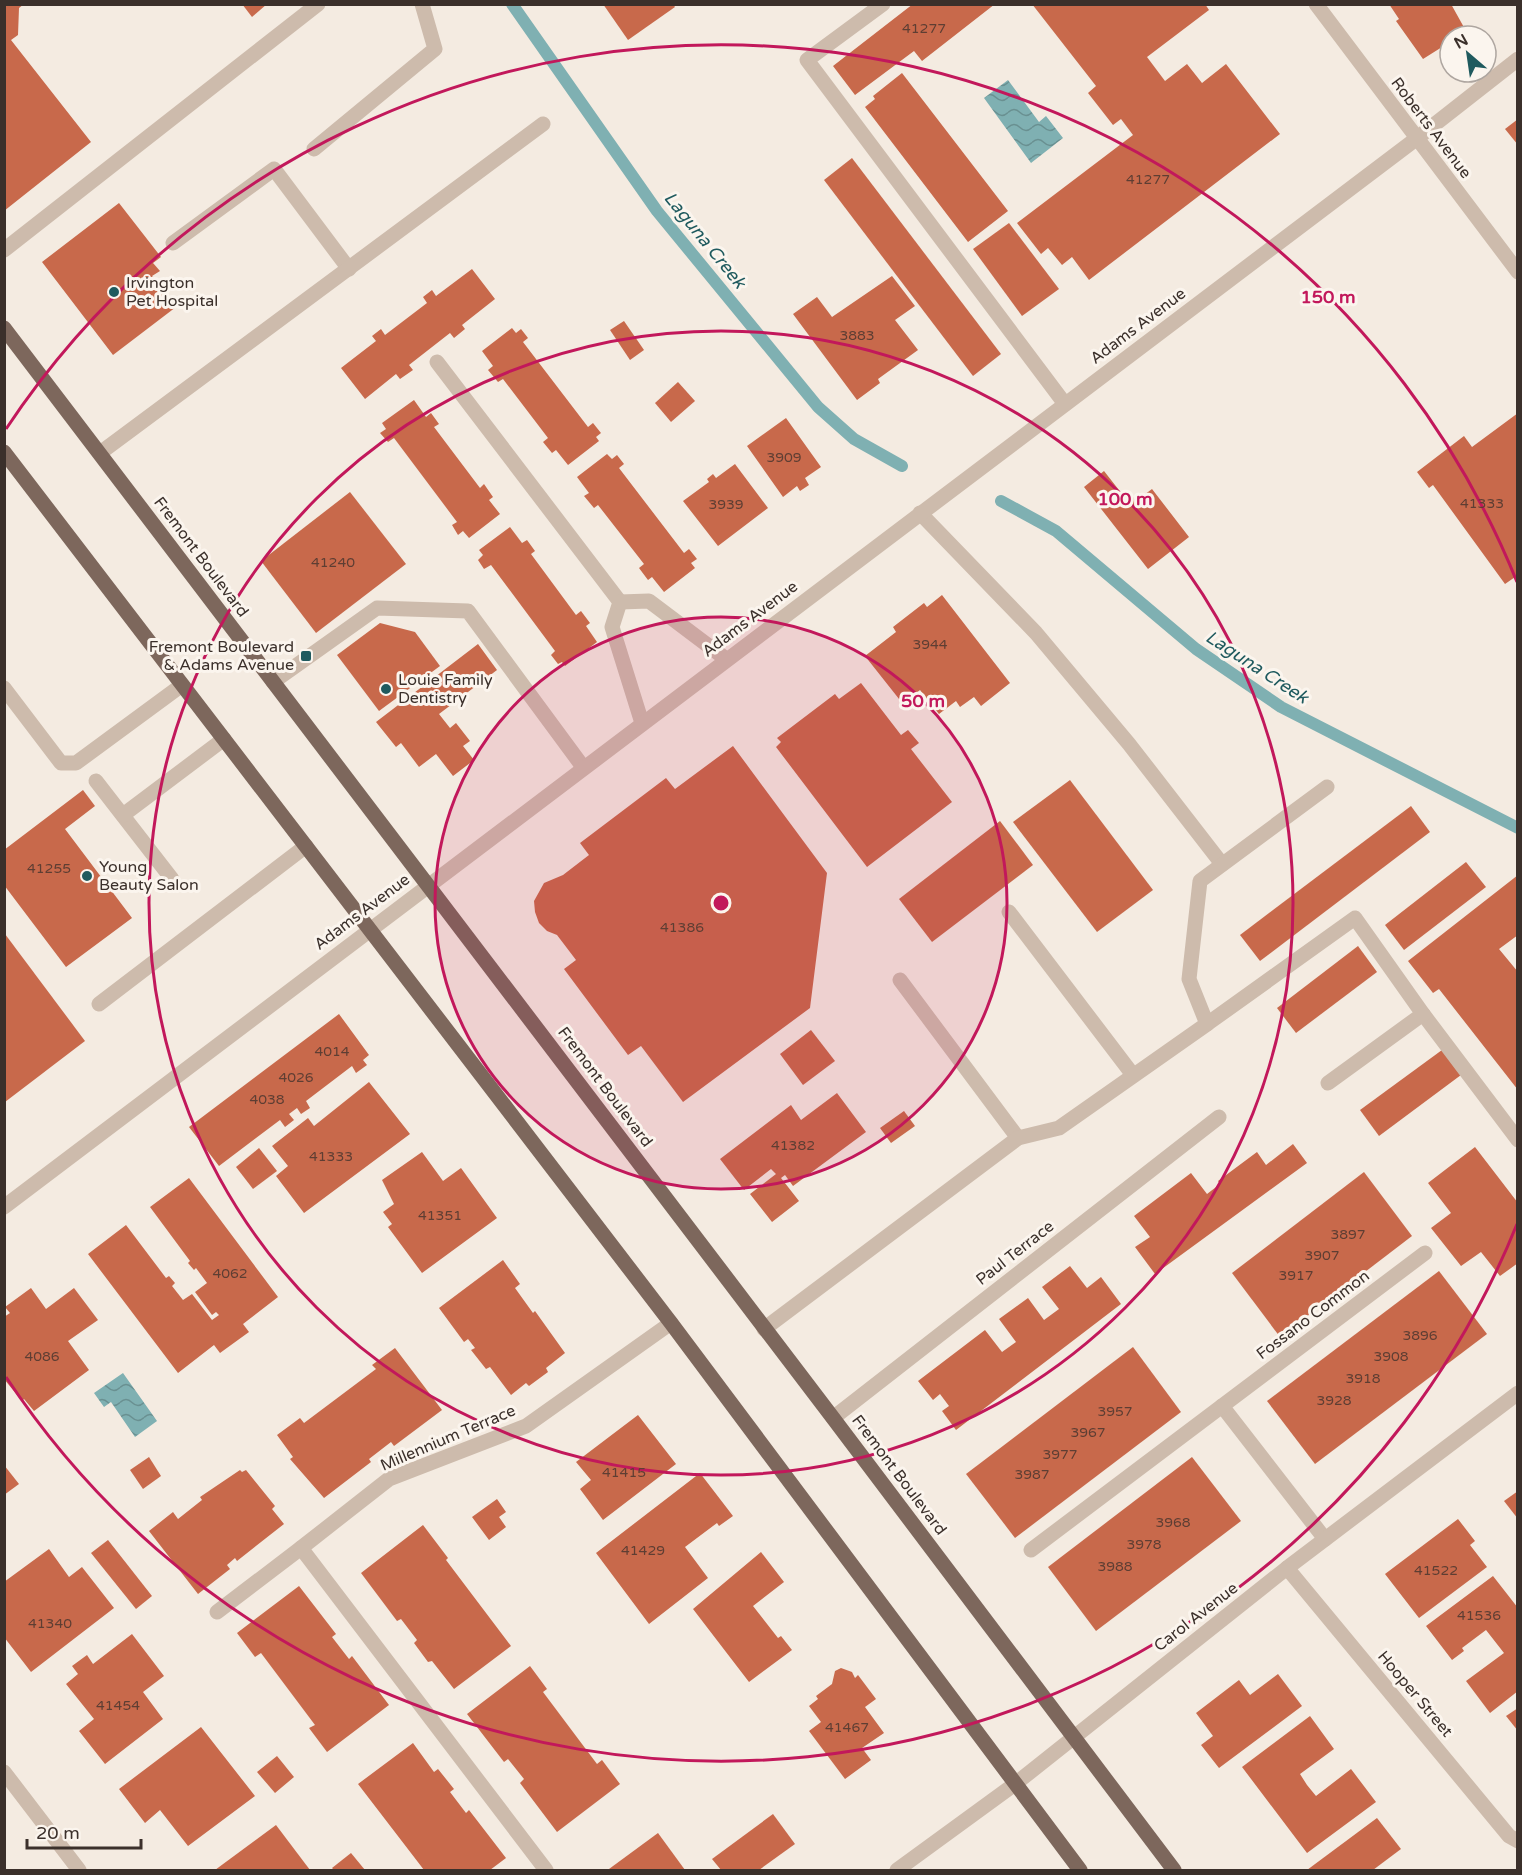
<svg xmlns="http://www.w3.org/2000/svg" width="1522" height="1875" font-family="'Varela Round',sans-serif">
<defs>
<pattern id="water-waves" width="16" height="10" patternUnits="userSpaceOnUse" patternTransform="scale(1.5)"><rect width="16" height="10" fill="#7fb0b2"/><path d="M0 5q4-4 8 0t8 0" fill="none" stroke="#699091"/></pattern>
</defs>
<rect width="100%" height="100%" fill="#f4ebe1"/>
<g fill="url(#water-waves)">
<path d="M1008 80 1039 122 1046 116 1063 138 1031 163 984 98Z"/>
<path d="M123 1373 157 1421 135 1437 111 1402 104 1407 94 1393Z"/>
</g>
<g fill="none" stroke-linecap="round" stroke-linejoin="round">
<g stroke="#7fb0b2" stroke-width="12">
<path d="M512 4 657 211 818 407 854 439 902 466"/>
<path d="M1001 501 1056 531 1196 649 1281 707 1518 828"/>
</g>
</g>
<g fill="#c8694b">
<path d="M4 4H24L19 8 18 35 11 40 91 142 4 211Z"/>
<path d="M242 4H267L252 17Z"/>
<path d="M603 4H673L675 7 628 40Z"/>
<path d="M913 4H995L922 61 914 51 855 95 833 66Z"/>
<path d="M1032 4H1205L1209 10 1147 57 1165 81 1187 64 1202 83 1226 64 1280 134 1089 280 1072 257 1062 265 1048 248 1041 254 1017 223 1133 135 1121 119 1113 125 1088 93 1096 86Z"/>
<path d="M1389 4H1451L1466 31 1458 36H1450V42L1423 59 1396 21 1399 19Z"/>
<path d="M902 73 1008 211 968 242 865 107 875 99 873 96Z"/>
<path d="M1518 119V145L1505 129Z"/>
<path d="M852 158 1001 354 973 376 824 180Z"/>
<path d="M119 203 161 257 153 263 160 271 152 276 176 307 113 355 42 262Z"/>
<path d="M1009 223 1059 289 1022 316 973 249Z"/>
<path d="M472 269 495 299 462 325 465 329 454 338 450 333 409 365 413 370 400 379 396 374 365 399 341 368 376 341 372 336 381 329 385 335 427 303 423 297 432 290 436 296Z"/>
<path d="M892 276 915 306 895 320 918 350 878 379 880 383 857 400 793 314 817 297 832 317Z"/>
<path d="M624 321 644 350 630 360 610 330Z"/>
<path d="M512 328 516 333 521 329 528 338 523 342 588 427 593 423 601 433 596 437 599 441 568 465 556 450 552 453 543 442 548 438 503 379 498 382 488 370 493 366 482 351Z"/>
<path d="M678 382 695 401 671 422 655 403Z"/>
<path d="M414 400 426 417 431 413 439 424 434 427 480 488 484 484 493 497 489 500 500 514 469 538 463 531 458 535 452 525 457 522 394 438 388 442 380 433 386 429 382 423Z"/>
<path d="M1518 413V575L1505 584 1433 485 1429 488 1417 472 1464 436 1472 447Z"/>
<path d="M786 418 821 467 805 478 809 485 800 491 797 486 783 497 747 446Z"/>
<path d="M607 454 612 459 617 455 624 464 619 468 684 553 689 549 697 559 691 563 695 568 664 592 652 577 648 580 639 568 644 564 598 505 594 508 584 496 589 493 577 477Z"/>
<path d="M735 464 768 508 718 546 683 501 709 482 707 479 713 474 716 478Z"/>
<path d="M1104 471 1126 499 1131 494 1136 501 1152 489 1189 537 1148 569 1084 487Z"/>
<path d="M350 492 406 564 316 633 261 561Z"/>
<path d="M510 527 522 543 527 540 535 551 531 554 576 615 581 611 590 623 586 626 597 642 565 666 562 662 558 664 551 655 555 651 491 565 484 569 478 560 483 555 479 550Z"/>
<path d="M942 595 1010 683 981 706 974 697 960 707 956 701 939 714 920 690 903 704 865 656 896 632 893 627 924 603 927 607Z"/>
<path d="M380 623 415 632 440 666 379 711 337 655Z"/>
<path d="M478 644 497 670 439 714 450 728 456 723 470 741 463 746 474 760 453 776 436 754 419 767 401 743 396 747 376 722Z"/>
<path d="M861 683 901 735 908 730 919 743 911 749 952 802 867 867 776 747 781 742 777 738 835 694 839 699Z"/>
<path d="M733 746 827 873 810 1008 683 1102 641 1046 628 1055 564 969 576 960 557 935 547 931 539 923 535 912 534 901 544 883 563 875 589 855 580 843 666 778 675 789Z"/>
<path d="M1070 780 1153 890 1097 932 1013 822Z"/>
<path d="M83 790 95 806 65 829 132 918 66 967 4 885V850Z"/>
<path d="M1411 806 1430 832 1260 961 1240 935Z"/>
<path d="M1000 821 1033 865 932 942 899 899Z"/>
<path d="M1466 862 1486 887 1404 950 1385 925Z"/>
<path d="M1518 875V935L1499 949 1518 972V1090L1439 989 1433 993 1408 961Z"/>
<path d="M5 934 85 1041 5 1102Z"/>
<path d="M1358 946 1377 972 1296 1033 1277 1008Z"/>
<path d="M339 1014 369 1055 363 1060 367 1065 356 1073 352 1066 306 1101 310 1108 301 1114 297 1108 289 1114 294 1120 285 1127 280 1120 219 1166 189 1127Z"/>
<path d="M811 1030 835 1061 803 1085 780 1054Z"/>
<path d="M1442 1050 1461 1075 1379 1136 1360 1110Z"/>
<path d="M369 1082 410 1134 304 1213 276 1176 288 1166 272 1146 308 1118 314 1126Z"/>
<path d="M837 1093 866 1132 793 1186 785 1175 781 1178 799 1201 772 1222 750 1194 776 1174 771 1169 744 1190 720 1159 791 1105 801 1120Z"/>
<path d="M904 1111 915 1126 891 1143 880 1128Z"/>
<path d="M1293 1144 1307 1163 1155 1274 1135 1247 1150 1237 1134 1216 1191 1173 1207 1194 1220 1184 1218 1181 1257 1152 1266 1165Z"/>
<path d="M1475 1147 1518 1203V1263L1500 1276 1481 1252 1461 1266 1431 1228 1451 1213 1428 1183Z"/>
<path d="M259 1148 277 1171 253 1189 236 1167Z"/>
<path d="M422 1152 443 1181 461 1168 497 1218 422 1273 388 1227 392 1224 383 1212 394 1204 382 1180Z"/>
<path d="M1364 1172 1412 1236 1280 1337 1232 1273Z"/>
<path d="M189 1178 278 1297 243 1324 249 1332 220 1353 214 1345 178 1373 88 1254 126 1225 166 1278 169 1276 175 1283 172 1286 183 1300 192 1294 212 1320 219 1315 216 1312 212 1315 195 1292 207 1283 196 1268 194 1270 188 1263 190 1261 150 1207Z"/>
<path d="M503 1260 520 1284 515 1288 533 1313 535 1311 565 1353 546 1368 548 1372 529 1386 526 1383 511 1395 490 1367 486 1369 471 1350 475 1348 468 1339 464 1342 439 1308Z"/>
<path d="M1070 1266 1087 1288 1101 1277 1121 1304 956 1430 942 1411 949 1406 940 1394 933 1400 918 1381 985 1330 1002 1352 1016 1342 999 1319 1028 1298 1044 1320 1059 1309 1042 1287Z"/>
<path d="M1439 1271 1487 1334 1315 1464 1267 1401Z"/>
<path d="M31 1288 46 1309 74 1288 98 1320 68 1341 89 1370 34 1411 24 1399 22 1401 4 1379V1317L10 1313 5 1307Z"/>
<path d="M1133 1347 1181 1412 1015 1538 966 1474Z"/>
<path d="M395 1348 442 1410 394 1446 391 1442 369 1459 371 1462 324 1498 290 1459 293 1457 277 1435 300 1418 304 1423 376 1369 372 1365Z"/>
<path d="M638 1415 676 1464 603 1520 580 1489 591 1480 576 1462Z"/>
<path d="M149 1457 161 1476 143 1489 130 1470Z"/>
<path d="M1192 1457 1241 1521 1096 1631 1048 1567Z"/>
<path d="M4 1465 19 1484 4 1495Z"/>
<path d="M240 1470 242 1472 246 1470 275 1506 272 1509 284 1524 237 1561 235 1558 227 1565 230 1569 198 1594 149 1531 173 1512 178 1519 202 1500 200 1497Z"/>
<path d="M700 1473 733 1516 719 1526 717 1523 685 1547 708 1578 649 1624 596 1553Z"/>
<path d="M1518 1491V1519L1504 1501Z"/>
<path d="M497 1499 506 1512 499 1517 506 1527 489 1540 472 1517Z"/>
<path d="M1458 1519 1475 1541 1470 1545 1487 1567 1419 1618 1385 1574Z"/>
<path d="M423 1525 448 1558 446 1560 511 1646 454 1689 432 1661 428 1662 414 1643 417 1640 401 1619 397 1621 361 1573Z"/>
<path d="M108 1540 152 1596 136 1609 91 1553Z"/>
<path d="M49 1549 69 1577 82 1567 114 1608 31 1672 4 1637V1582Z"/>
<path d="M761 1552 784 1582 753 1606 778 1638 781 1636 792 1650 749 1682 693 1609Z"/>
<path d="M1493 1576 1518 1608V1691L1490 1713 1466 1681 1504 1653 1486 1630 1462 1648 1464 1651 1452 1660 1426 1626Z"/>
<path d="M299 1586 336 1634 332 1637 349 1659 352 1656 389 1705 327 1752 309 1728 315 1725 261 1653 255 1657 237 1633Z"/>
<path d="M132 1634 164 1676 143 1692 163 1719 105 1764 79 1731 94 1719 66 1684 78 1674 72 1666 87 1655 93 1664Z"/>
<path d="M530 1666 547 1689 543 1692 597 1764 602 1760 620 1784 557 1832 520 1783 524 1779 508 1759 504 1762 467 1714Z"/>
<path d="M841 1668 852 1672 855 1678 858 1675 876 1699 865 1707 884 1733 862 1748 871 1760 845 1779 809 1731 821 1722 809 1706 818 1699 816 1696 832 1684 835 1671Z"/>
<path d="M1278 1674 1302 1706 1219 1768 1201 1745 1213 1736 1196 1713 1239 1680 1250 1695Z"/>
<path d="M1518 1708V1731L1506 1716Z"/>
<path d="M1310 1716 1334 1749 1300 1774 1307 1785 1316 1796 1351 1769 1376 1802 1307 1853 1242 1767Z"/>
<path d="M201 1727 255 1796 188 1846 160 1810 145 1823 119 1789Z"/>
<path d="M413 1743 434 1772 438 1769 454 1789 450 1792 466 1813 469 1810 506 1858 490 1870H424L358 1784Z"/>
<path d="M277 1756 294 1777 275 1793 257 1772Z"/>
<path d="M773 1814 795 1844 759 1870H721L712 1859Z"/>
<path d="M1377 1818 1401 1849 1373 1870H1307Z"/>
<path d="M276 1825 310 1870H215Z"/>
<path d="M658 1833 685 1870H610L609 1869Z"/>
<path d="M351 1853 365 1870H334L332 1868Z"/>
</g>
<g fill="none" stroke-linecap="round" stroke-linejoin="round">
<g stroke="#cdbbac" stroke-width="15">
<path d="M883 4 807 60 1065 404"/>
<path d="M314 149 435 49 422 4"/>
<path d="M173 243 274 169 349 269"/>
<path d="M4 250 318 4"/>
<path d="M437 362 620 602 612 627 642 723"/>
<path d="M100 453 543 124"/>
<path d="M920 513 1036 633 1129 744 1222 864"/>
<path d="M620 602 649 601 726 659"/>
<path d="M273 682 377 608 468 611 583 767"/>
<path d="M4 688 61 763H76L182 685"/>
<path d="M96 781 172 879"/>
<path d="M123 815 224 739"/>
<path d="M1009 912 1133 1075"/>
<path d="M900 980 1018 1138"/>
<path d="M99 1004 306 846"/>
<path d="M1423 1014 1518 1140"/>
<path d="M1207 1024 1355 918 1423 1014 1328 1083"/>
<path d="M764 1329 1018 1138 1059 1128 1207 1024 1189 979 1200 881 1327 787"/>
</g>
<g stroke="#cdbbac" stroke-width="15">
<path d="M4 1207 1416 139 1518 59"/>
<path d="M1222 1406 1325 1539"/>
<path d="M833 1418 1219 1117"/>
<path d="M1031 1550 1425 1253"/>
<path d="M1287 1568 1509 1836 1518 1841"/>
<path d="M217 1612 301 1548"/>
<path d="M4 1772 79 1870"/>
<path d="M546 1870 301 1548 389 1479 526 1426 671 1323"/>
<path d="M897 1870 1015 1784 1287 1568 1518 1393"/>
</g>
<path stroke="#cdbbac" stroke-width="15" d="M1316 4 1518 272"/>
<g stroke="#7d675c" stroke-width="15">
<path d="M4 328 833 1418 1174 1870"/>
<path d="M4 452 671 1323 1080 1870"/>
</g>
</g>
<circle cx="721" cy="903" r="286" fill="#c2185b" fill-opacity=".12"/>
<g fill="none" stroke="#c2185b" stroke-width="3">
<circle cx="721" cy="903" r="286"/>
<circle cx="721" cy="903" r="572"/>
<path d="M1517 1224A858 858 0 0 1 6 1377M6 429A858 858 0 0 1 1517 582"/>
</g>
<g fill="#1f5a5e" stroke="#fbf5ee" stroke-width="2">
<circle cx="114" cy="292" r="6"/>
<rect x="300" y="650" width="12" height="12" rx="3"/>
<circle cx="386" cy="689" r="6"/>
<circle cx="87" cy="876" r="6"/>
</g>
<g text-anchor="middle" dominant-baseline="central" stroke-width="6" stroke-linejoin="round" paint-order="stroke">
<g font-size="14" fill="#5e3e33">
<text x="924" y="28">41277</text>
<text x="1148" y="179">41277</text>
<text x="857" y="335">3883</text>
<text x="784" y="457">3909</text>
<text x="1482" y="503">41333</text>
<text x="726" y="504">3939</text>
<text x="333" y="562">41240</text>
<text x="930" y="644">3944</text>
<text x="49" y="868">41255</text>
<text x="682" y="927">41386</text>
<text x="332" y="1051">4014</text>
<text x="296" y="1077">4026</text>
<text x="267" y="1099">4038</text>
<text x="793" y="1145">41382</text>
<text x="331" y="1156">41333</text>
<text x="440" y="1215">41351</text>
<text x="1348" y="1234">3897</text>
<text x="1322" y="1255">3907</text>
<text x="230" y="1273">4062</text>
<text x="1296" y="1275">3917</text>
<text x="1420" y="1335">3896</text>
<text x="42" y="1356">4086</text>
<text x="1391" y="1356">3908</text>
<text x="1363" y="1378">3918</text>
<text x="1334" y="1400">3928</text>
<text x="1115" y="1411">3957</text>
<text x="1088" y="1432">3967</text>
<text x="1060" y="1454">3977</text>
<text x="624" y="1472">41415</text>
<text x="1032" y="1474">3987</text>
<text x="1173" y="1522">3968</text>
<text x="1144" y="1544">3978</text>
<text x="643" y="1550">41429</text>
<text x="1115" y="1566">3988</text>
<text x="1436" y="1570">41522</text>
<text x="1479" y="1615">41536</text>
<text x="50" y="1623">41340</text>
<text x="118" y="1705">41454</text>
<text x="847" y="1727">41467</text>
</g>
<g font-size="16" fill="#3b302b" stroke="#fbf5ee">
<text transform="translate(1431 128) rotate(53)">Roberts Avenue</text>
<text transform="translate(1138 326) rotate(-37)">Adams Avenue</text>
<text transform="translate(201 557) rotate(53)">Fremont Boulevard</text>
<text transform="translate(750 619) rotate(-37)">Adams Avenue</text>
<text transform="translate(362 912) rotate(-37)">Adams Avenue</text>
<text transform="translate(605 1087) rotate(53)">Fremont Boulevard</text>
<text transform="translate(1015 1253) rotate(-38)">Paul Terrace</text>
<text transform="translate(1313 1315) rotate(-37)">Fossano Common</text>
<text transform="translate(448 1438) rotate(-23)">Millennium Terrace</text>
<text transform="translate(899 1475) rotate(53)">Fremont Boulevard</text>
<text transform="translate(1196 1617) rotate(-38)">Carol Avenue</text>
<text transform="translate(1415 1694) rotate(50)">Hooper Street</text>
</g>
<g font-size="16" fill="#3b302b" stroke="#fbf5ee" text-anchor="start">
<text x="126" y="283">Irvington<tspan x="126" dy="18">Pet Hospital</tspan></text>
<text x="294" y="647" text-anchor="end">Fremont Boulevard<tspan x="294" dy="18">&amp; Adams Avenue</tspan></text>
<text x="398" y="680">Louie Family<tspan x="398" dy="18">Dentistry</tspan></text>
<text x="99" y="867">Young<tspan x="99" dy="18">Beauty Salon</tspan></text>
</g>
<g font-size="18" font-style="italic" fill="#1f5a5e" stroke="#fbf5ee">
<text transform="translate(705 240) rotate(51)">Laguna Creek</text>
<text transform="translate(1257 667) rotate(33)">Laguna Creek</text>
</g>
</g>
<circle cx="721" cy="903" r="9" fill="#c2185b" stroke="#fbf5ee" stroke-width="3"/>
<g font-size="18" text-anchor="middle" font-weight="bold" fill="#c2185b" stroke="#fbf5ee" stroke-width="6" stroke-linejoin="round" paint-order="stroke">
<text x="1328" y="303">150 m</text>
<text x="1125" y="505">100 m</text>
<text x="923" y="707">50 m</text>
</g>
<rect width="1522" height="1875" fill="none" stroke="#3b302b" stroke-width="12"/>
<g transform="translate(1468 54) rotate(331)"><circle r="28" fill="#fbf5ee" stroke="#aea6a0" stroke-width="1.5"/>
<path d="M0-4.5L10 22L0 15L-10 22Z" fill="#1f5a5e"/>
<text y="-9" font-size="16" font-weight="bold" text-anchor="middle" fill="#3b302b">N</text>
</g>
<path d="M27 1839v9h114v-9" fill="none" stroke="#3b302b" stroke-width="3"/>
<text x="36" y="1839" font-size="18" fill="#3b302b" stroke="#fbf5ee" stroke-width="4.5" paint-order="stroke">20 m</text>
</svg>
